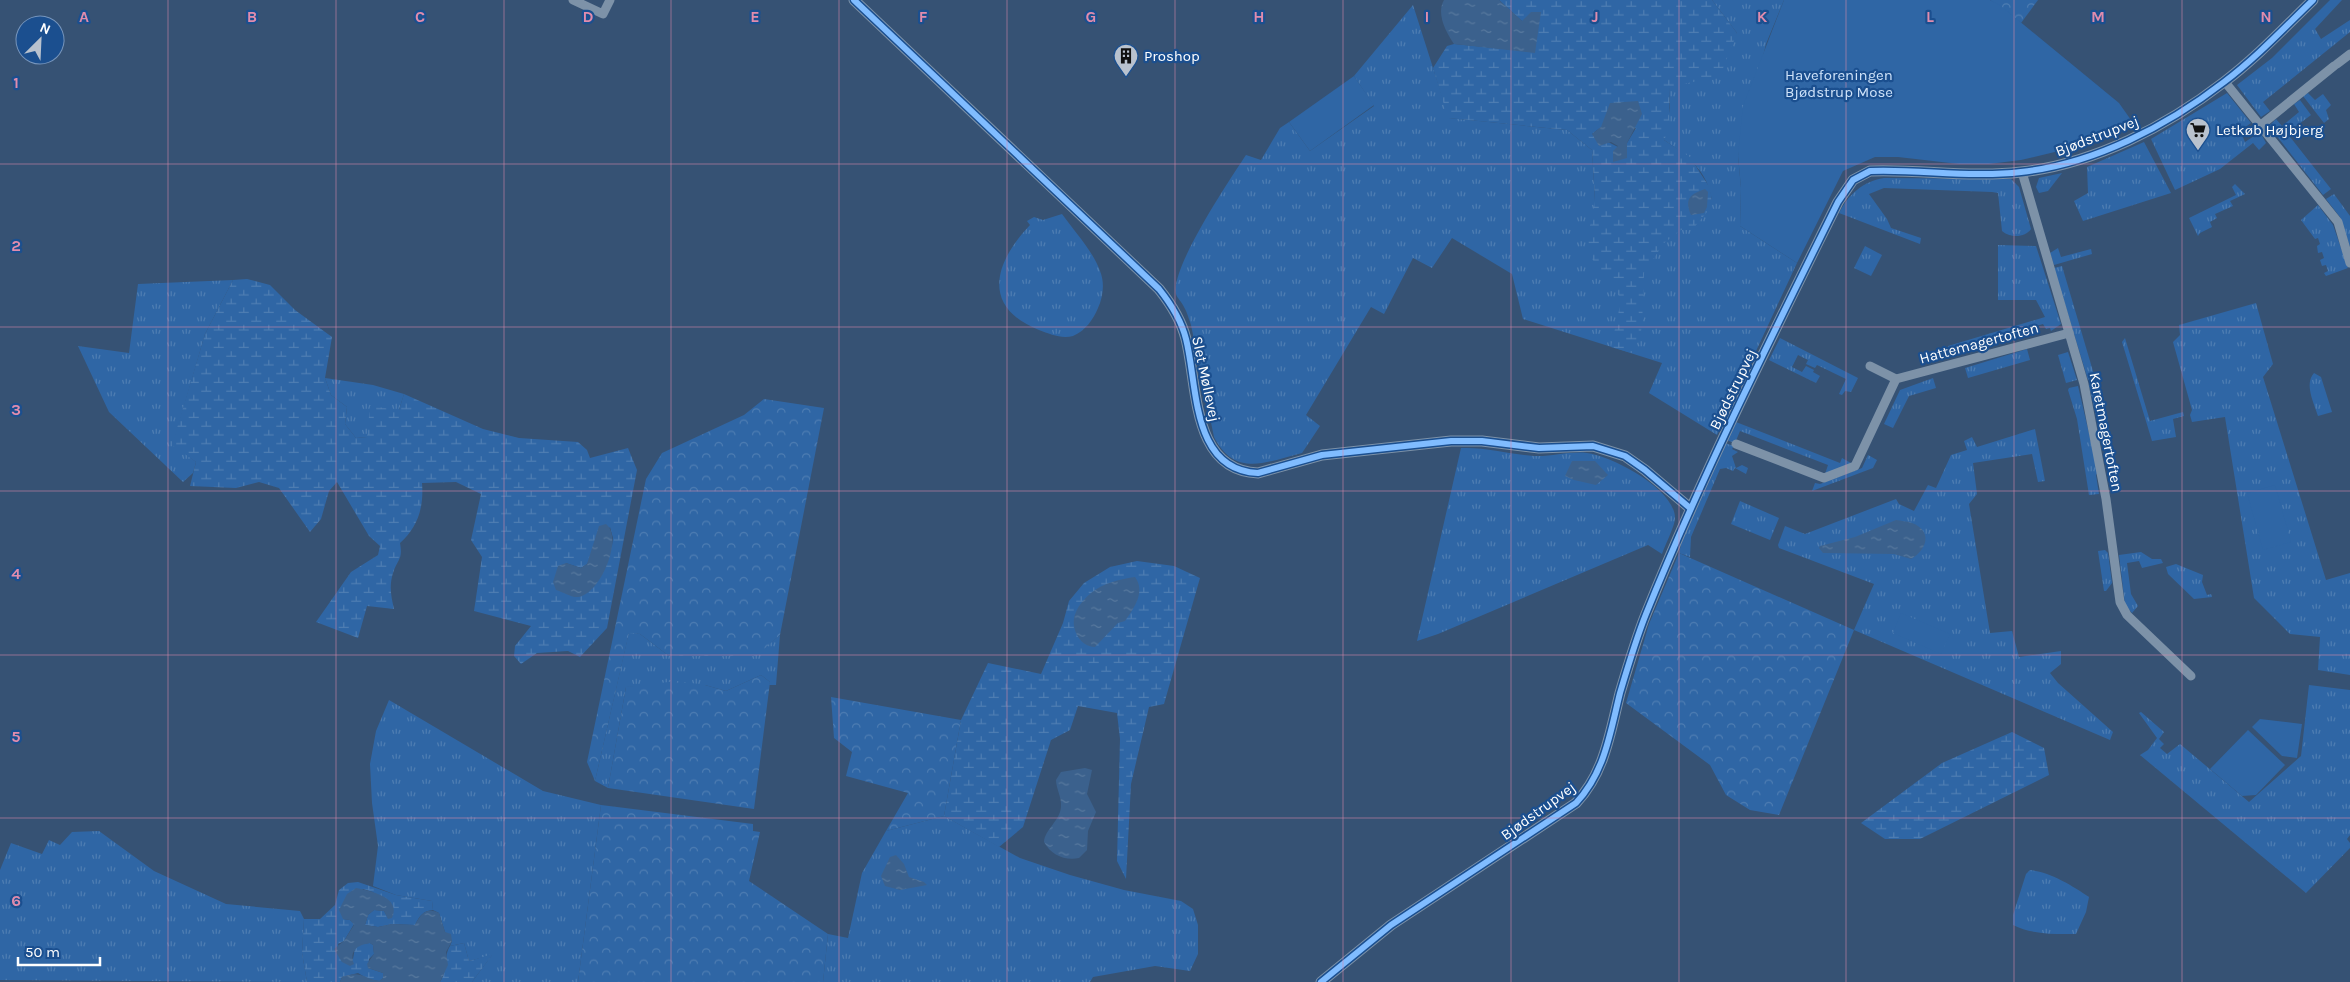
<svg xmlns="http://www.w3.org/2000/svg" width="2350" height="982" font-family="Karla,sans-serif">
<defs>
<pattern id="grass-tufts" width="24" height="20" patternUnits="userSpaceOnUse" patternTransform="scale(1.25)"><rect width="24" height="20" fill="#2f66a5"/><path d="M3 7l-1-3M5 7V3M7 7l1-3M15 17l-1-3M17 17v-4M19 17l1-3" fill="none" stroke="#4e7db2"/></pattern>
<pattern id="forest-crowns" width="20" height="18" patternUnits="userSpaceOnUse" patternTransform="scale(1.25)"><rect width="20" height="18" fill="#2f66a5"/><path d="M2 6a3 3 0 1 1 6 0M12 15a3 3 0 1 1 6 0" fill="none" stroke="#4e7db2"/></pattern>
<pattern id="wetland-marsh" width="20" height="14" patternUnits="userSpaceOnUse" patternTransform="scale(1.25)"><rect width="20" height="14" fill="#2f66a5"/><path d="M1 5h8M5 5V1M11 12h8M15 12V8" fill="none" stroke="#4e7db2"/></pattern>
<pattern id="water-ripples" width="26" height="14" patternUnits="userSpaceOnUse" patternTransform="scale(1.25)"><rect width="26" height="14" fill="#3b618d"/><path d="M2 4q2-2 4 0t4 0M15 11q2-2 4 0t4 0" fill="none" stroke="#58799e"/></pattern>
</defs>
<rect width="100%" height="100%" fill="#365274"/>
<g fill="url(#grass-tufts)">
<path d="M1712 0H1784L1766 44 1738 156 1741 188 1740 226 1797 263 1717 435 1649 393 1662 363 1523 319 1512 274 1452 238 1432 268 1413 258 1384 314 1371 307 1306 415 1320 426 1302 453C1266 462 1235 478 1214 437L1191 325C1189 319 1187 312 1184 307 1182 302 1177 298 1176 294 1170 268 1231 178 1246 155L1261 160 1280 128 1289 122 1310 151 1374 106 1354 76 1413 5 1449 118 1567 130 1592 150 1595 201 1712 200C1707 170 1687 155 1664 140L1670 108V86L1737 33Z"/>
<path d="M2330 0H2342L2315 29 2321 39 2350 20V32L2263 102 2270 111 2261 117 2237 85 2272 58Z"/>
<path d="M2227 93 2251 123 2240 131 2245 142 2260 132 2266 143 2259 150 2253 143 2220 169 2175 190 2151 139Z"/>
<path d="M2308 93 2315 100 2323 94 2331 105 2326 110 2329 119 2324 123 2303 96Z"/>
<path d="M2300 100 2311 115 2287 133 2331 189 2323 195 2269 126 2276 119 2282 126 2299 112 2294 104Z"/>
<path d="M2144 142 2171 193 2083 221 2074 201 2088 193 2087 167Z"/>
<path d="M2062 173 2048 191 2039 193 2036 187 2039 178Z"/>
<path d="M1884 178 2011 179 2019 187 2031 229C2025 238 2010 238 2002 231L1998 193 1992 192 1884 188 1869 194 1887 219 1891 228 1921 238 1920 244 1839 213C1849 194 1862 182 1884 178Z"/>
<path d="M2235 184 2245 194 2230 201 2233 206 2215 214 2217 218 2210 222 2212 227 2200 233 2198 236 2189 218 2236 195 2232 187Z"/>
<path d="M2334 194 2350 216V247L2340 217 2326 199Z"/>
<path d="M2318 205 2333 225 2348 268 2326 276 2324 273 2328 271 2326 265 2322 266 2320 260 2324 258 2322 252 2318 253 2317 246 2320 244 2318 238 2315 239 2301 220Z"/>
<path d="M1062 214C1074 231 1093 251 1100 271 1105 283 1103 297 1098 308 1093 320 1085 331 1073 336 1061 339 1050 334 1039 330 981 307 994 263 1030 225L1027 221 1034 217 1043 220Z"/>
<path d="M1998 245 2036 246 2061 324 2051 331 2050 328 2046 329 2043 324 1949 352 1948 346 2045 317 2036 300H1998Z"/>
<path d="M1865 246 1882 255 1871 276 1854 268Z"/>
<path d="M2058 248 2061 257 2091 249 2092 254 2054 265 2050 253Z"/>
<path d="M2062 266 2095 378 2088 380 2054 268Z"/>
<path d="M233 280 205 334 173 444 196 462 193 473 183 482 109 412 78 346 129 353 138 284Z"/>
<path d="M2256 303 2273 364 2263 377 2326 580 2350 573V675L2318 670 2320 637 2290 634 2254 598 2225 417 2192 422 2190 415 2192 410 2173 342 2180 335 2179 325Z"/>
<path d="M1780 338 1858 378 1851 392 1845 391 1842 395 1839 394 1846 379 1817 365 1815 368 1806 364 1808 360 1798 355 1792 367 1802 372 1806 366 1814 370 1813 372 1820 376 1816 383 1769 360Z"/>
<path d="M2125 338 2150 421 2183 412 2184 416 2173 419 2176 437 2152 441 2122 342Z"/>
<path d="M2027 349 2030 360 1968 378 1965 368Z"/>
<path d="M2068 352 2077 380 2066 383 2058 355Z"/>
<path d="M2314 373 2321 377 2332 412 2318 416C2314 403 2304 384 2314 373Z"/>
<path d="M325 378 373 385 404 394 399 410 367 437 356 438 345 424 347 407 331 395Z"/>
<path d="M1933 378 1936 388 1909 396 1893 428 1884 424 1900 390Z"/>
<path d="M2097 382 2106 414 2112 446 2103 447 2089 385Z"/>
<path d="M2078 386 2098 472 2096 475 2099 494 2089 495 2077 419 2068 390 2069 388Z"/>
<path d="M1736 422 1840 463 1842 458 1851 463 1825 474 1828 465 1740 431 1735 443 1726 440Z"/>
<path d="M2035 429 2045 481 2038 482 2032 454 1973 463 1977 494 1969 504 1990 633 2012 631 2019 657 2061 651V664L2050 673 2058 683 2113 732 2110 740 1854 630 1874 584 1779 548 1778 545 1785 526 1805 534 1896 499 1899 504 1914 511 1928 485 1936 488 1951 455 1967 450 1964 441 1972 437 1977 447Z"/>
<path d="M1725 443 1734 446 1732 449 1738 452 1732 456 1736 468 1742 465 1748 468 1746 474 1735 468 1733 471 1726 468 1720 469 1691 537 1690 557 1679 553 1685 527Z"/>
<path d="M1461 448C1486 447 1509 454 1534 456 1551 457 1569 451 1587 453 1612 456 1675 489 1675 518 1675 526 1665 545 1662 554L1648 545 1438 634 1417 641Z"/>
<path d="M1868 455 1877 460 1873 468 1812 491 1815 483 1820 484 1862 468Z"/>
<path d="M1740 501 1779 518 1770 540 1731 524Z"/>
<path d="M2105 550 2108 553 2112 583 2106 591H2104L2098 551Z"/>
<path d="M2141 552 2152 559H2161L2163 563 2142 568 2139 561 2127 563 2131 594 2138 606 2132 613 2125 605 2119 555Z"/>
<path d="M2176 564 2203 575 2202 582 2207 595 2211 594 2212 597 2194 599 2168 574 2166 567Z"/>
<path d="M629 632 640 634 669 656 756 655 780 635 776 685H769L770 682 761 675 726 691 705 685 626 687 608 788 595 781Z"/>
<path d="M2309 685 2350 690V835L2347 839 2350 843V848L2306 893 2140 755 2148 750 2157 738 2139 713 2141 712 2164 732 2159 739 2164 744 2160 748 2167 754 2180 744 2249 802 2301 756Z"/>
<path d="M389 700 543 791 601 805 578 982H472L492 955 469 961 464 943 450 946 452 941 445 932 439 913 433 910 432 901 396 895 373 886 378 846 372 803 370 764 376 731Z"/>
<path d="M944 816 1020 858 1070 875 1124 890 1181 901 1193 909 1198 925V954L1190 971 1155 966 1093 977 1090 982H823L828 934 848 938 862 873 886 831Z"/>
<path d="M99 831 154 871 226 904 300 911 304 919 302 953 307 982 0 980V870L11 843 42 854 49 840 60 845 72 832Z"/>
<path d="M2030 870C2050 872 2073 886 2089 897L2086 912 2076 934C2055 934 2033 935 2013 925V915L2026 874Z"/>
</g>
<g fill="url(#forest-crowns)">
<path d="M1990 0H2038L2021 23Z"/>
<path d="M764 399 824 408 780 635 756 656H669L640 634 629 633 595 781 587 762 646 479 662 453 744 415Z"/>
<path d="M1679 553 1854 630 1779 815 1750 810 1726 795 1710 765 1626 703 1649 624Z"/>
<path d="M761 675 770 682 754 809 608 788 626 687 677 681 705 685 726 691Z"/>
<path d="M831 697 961 720 944 816 886 831 908 793 846 776 852 752 834 738Z"/>
<path d="M601 805 753 824V831L760 832 749 881 828 934 823 982H578Z"/>
</g>
<g fill="url(#wetland-marsh)" fill-rule="evenodd">
<path d="M1499 0H1712L1737 33 1720 76 1670 87 1669 130 1664 140 1690 157 1710 188 1712 200 1707 212 1692 230H1681L1664 243 1644 273 1642 324 1640 338 1632 353 1611 347 1621 301 1613 283 1594 262 1587 250 1588 236 1595 201 1592 150 1567 130 1448 118 1433 68 1447 46 1454 44 1535 52 1522 21ZM1601 127 1636 128 1627 143 1618 147 1592 134Z"/>
<path d="M247 279 270 285 295 310 332 337 325 378 331 395 347 407 345 424 356 438 367 437 370 406 399 410 404 394 483 429 519 438 578 442 587 450 590 458 628 448 637 470 607 628 580 657 568 651 537 653 521 664 514 656 515 646 531 626 474 611 482 557 471 540 481 494 456 482 422 483C424 507 418 527 400 543 403 560 398 558 393 573 389 586 391 596 394 609L367 606 358 638 316 622 351 572 378 555 380 546 369 536 337 482 329 491 321 519 310 532 279 488 259 482 236 488 190 486 196 462 172 445 205 334 233 280ZM610 527 613 538 612 546 556 590 566 563 581 568 587 564Z"/>
<path d="M1137 561 1174 566 1200 578 1164 704 1149 707 1131 784 1126 879 1117 861 1120 739 1117 713 1078 706 1070 730 1051 740 1023 827 999 847 944 816 961 720 988 663 1041 674 1063 623 1069 601 1084 583 1110 567Z"/>
<path d="M2012 732 2044 748 2049 775 1920 839H1885L1861 823 1942 763Z"/>
<path d="M358 882 396 895 432 901 433 910C423 911 420 915 415 925L392 924 378 927 365 925 368 915 374 910 384 911 388 918H392L373 892 363 889 343 919 350 920 354 924 344 941 338 944 342 962 353 959 355 948 361 944 370 943 373 945 374 954 369 959 368 968 383 973V978L380 981 370 980 358 973 342 977 340 982H307L302 953 304 919H320L335 905 339 890 348 883Z"/>
<path d="M464 943 469 961 493 954 472 982H440C449 968 443 957 450 946Z"/>
</g>
<g fill="#2f66a5">
<path d="M1784 0H1990L2001 6 2119 103 2131 120 2063 150 2021 160 1989 164H1959L1898 157H1875L1843 171 1797 263 1740 226 1741 188 1738 156 1743 106Z"/>
<path d="M1354 76 1374 105 1310 151 1289 122Z"/>
<path d="M2275 485 2291 542 2263 550 2247 493Z"/>
<path d="M1901 613 1950 634 1941 654 1893 633Z"/>
<path d="M2260 719 2302 724 2297 758 2282 756 2252 727Z"/>
<path d="M2248 730 2285 765 2256 795 2242 796 2210 769Z"/>
</g>
<g fill="url(#water-ripples)">
<path d="M1444 0H1499L1522 21 1531 12H1541L1535 53 1454 44C1446 32 1436 14 1444 0Z"/>
<path d="M1638 101 1642 114 1627 143V158L1613 162V151L1618 146 1611 142 1599 146 1592 134 1601 127 1610 103Z"/>
<path d="M1705 189 1708 192 1707 207 1704 213 1691 215C1684 199 1690 194 1705 189Z"/>
<path d="M1572 461H1595L1608 475 1596 485 1574 480 1565 476Z"/>
<path d="M1896 520C1901 521 1907 521 1912 523 1933 531 1927 550 1911 559L1894 554 1823 553 1819 548 1820 546 1855 537Z"/>
<path d="M606 524C624 538 600 595 578 597 572 598 563 592 556 590L553 582 558 566 566 563 581 568 587 564 599 526Z"/>
<path d="M1135 577C1146 592 1134 608 1125 621L1118 623 1095 647C1079 647 1069 626 1076 612 1078 606 1086 597 1091 593 1103 583 1121 579 1135 577Z"/>
<path d="M1085 768 1092 770 1087 794 1096 812 1088 831 1087 850 1079 858C1065 861 1051 855 1044 842 1045 829 1060 821 1061 807 1062 797 1056 789 1056 780L1061 772Z"/>
<path d="M896 855 904 864 909 877 924 882 927 885 900 890 885 886 881 876 890 857Z"/>
<path d="M356 888C370 891 402 897 392 918L388 919 384 911 374 910 368 915 365 925 378 927 392 924 415 925C421 914 426 907 439 913L445 932 451 934 452 941 446 952 448 965 440 982H340L342 977C360 970 363 978 379 981L383 978V973L368 968 367 964 374 954 373 945 370 943C357 945 349 951 354 964L350 966 342 962 334 949 344 941 354 925 350 920 343 919 339 910 347 894Z"/>
</g>
<g fill="none" stroke-linecap="round" stroke-linejoin="round">
<g stroke="#7d92a8" stroke-width="9">
<path d="M573 0 603 14 610 0"/>
<path d="M2337 64 2350 54"/>
<path d="M2225 82 2338 222 2350 263"/>
<path d="M2261 125 2334 66"/>
<path d="M2022 172 2084 384 2106 499 2120 602 2127 615 2191 676"/>
<path d="M1870 366 1896 379"/>
<path d="M1736 444 1824 478 1855 466 1896 379 2069 333"/>
</g>
<g stroke="#7d92a8" stroke-width="11">
<path d="M854 0 1159 289C1171 304 1181 319 1186 339 1198 386 1191 470 1258 473L1322 455 1451 441H1482L1539 448 1593 446 1625 456 1645 470 1690 508"/>
<path d="M1321 982 1391 925 1576 803C1605 772 1610 733 1620 693 1628 666 1636 639 1646 614 1703 473 1771 338 1838 202L1853 180 1870 171C1920 169 1971 178 2021 172 2094 164 2167 126 2224 82 2256 58 2284 28 2313 0"/>
</g>
<defs>
<g id="cycleway">
<path d="M854 0 1159 289C1171 304 1181 319 1186 339 1198 386 1191 470 1258 473L1322 455 1451 441H1482L1539 448 1593 446 1625 456 1645 470 1690 508"/>
<path d="M1321 982 1391 925 1576 803C1605 772 1610 733 1620 693 1628 666 1636 639 1646 614 1703 473 1771 338 1838 202L1853 180 1870 171C1920 169 1971 178 2021 172 2094 164 2167 126 2224 82 2256 58 2284 28 2313 0"/>
</g>
</defs>
<use href="#cycleway" stroke="#1b4f8f" stroke-width="9"/>
<use href="#cycleway" stroke="#80bcff" stroke-width="6"/>
</g>
<path fill="none" stroke="#e08cad" stroke-width="1" stroke-opacity="0.55" d="M168 0V982M336 0V982M504 0V982M671 0V982M839 0V982M1007 0V982M1175 0V982M1343 0V982M1511 0V982M1679 0V982M1846 0V982M2014 0V982M2182 0V982M0 164H2350M0 327H2350M0 491H2350M0 655H2350M0 818H2350"/>
<defs>
<symbol id="building-pin" viewBox="-11 -11 22 30"><path d="M0 17L-7.5 6A9.5 9.5 0 1 1 7.5 6Z" fill="#b9c2ce" stroke="#1b4f8f"/><path d="M-4-6H4V6H1V3H-1V6H-4ZM-2.5-4.3h1.7v1.8h-1.7ZM.8-4.3h1.7v1.8H.8ZM-2.5-1h1.7V.8h-1.7ZM.8-1h1.7V.8H.8Z" fill="#111"/></symbol>
<symbol id="supermarket-pin" viewBox="-11 -11 22 30"><path d="M0 17L-7.5 6A9.5 9.5 0 1 1 7.5 6Z" fill="#b9c2ce" stroke="#1b4f8f"/><path d="M-6-5.5h2.5l.6 2H6L4.5 2H-2.5L-4.4-4H-6ZM-1.5 3.2a1.3 1.3 0 1 0 .1 0ZM3 3.2a1.3 1.3 0 1 0 .1 0Z" fill="#111"/></symbol>
</defs>
<g fill-rule="evenodd">
<use href="#building-pin" x="1112" y="42" width="28" height="38"/>
<use href="#supermarket-pin" x="2184" y="116" width="28" height="38"/>
</g>
<g text-anchor="middle" dominant-baseline="central" stroke-width="4.5" stroke-linejoin="round" paint-order="stroke">
<g font-size="15" fill="#fff" stroke="#1b4f8f" text-anchor="start">
<text x="1144" y="56">Proshop</text>
<text x="2216" y="130">Letkøb Højbjerg</text>
</g>
<g font-size="15" fill="#cfe3fa" stroke="#1b4f8f">
<text x="1839" y="75">Haveforeningen<tspan x="1839" dy="17">Bjødstrup Mose</tspan></text>
</g>
<g font-size="15" fill="#fff" stroke="#1b4f8f">
<text transform="translate(2097 136) rotate(-21)">Bjødstrupvej</text>
<text transform="translate(1979 343) rotate(-15)">Hattemagertoften</text>
<text transform="translate(1206 379) rotate(78)">Slet Møllevej</text>
<text transform="translate(1733 389) rotate(-64)">Bjødstrupvej</text>
<text transform="translate(2106 432) rotate(79)">Karetmagertoften</text>
<text transform="translate(1538 811) rotate(-36)">Bjødstrupvej</text>
</g>
</g>
<g font-size="16" text-anchor="middle" font-weight="bold" fill="#e08cad" stroke="#1b4f8f" stroke-width="4.5" stroke-linejoin="round" paint-order="stroke">
<text x="84" y="22">A</text>
<text x="252" y="22">B</text>
<text x="420" y="22">C</text>
<text x="588" y="22">D</text>
<text x="755" y="22">E</text>
<text x="923" y="22">F</text>
<text x="1091" y="22">G</text>
<text x="1259" y="22">H</text>
<text x="1427" y="22">I</text>
<text x="1595" y="22">J</text>
<text x="1762" y="22">K</text>
<text x="1930" y="22">L</text>
<text x="2098" y="22">M</text>
<text x="2266" y="22">N</text>
<text x="16" y="88">1</text>
<text x="16" y="251">2</text>
<text x="16" y="415">3</text>
<text x="16" y="579">4</text>
<text x="16" y="742">5</text>
<text x="16" y="906">6</text>
</g>
<g transform="translate(40 40) rotate(24)"><circle r="24" fill="#1b4f8f" stroke="#7695bc"/>
<path d="M0-4L9 19L0 12L-9 19Z" fill="#b9c2ce"/>
<text y="-8" font-size="14" font-weight="bold" text-anchor="middle" fill="#ffffff">N</text>
</g>
<path d="M18 957v8h82v-8" fill="none" stroke="#ffffff" stroke-width="2.5"/>
<text x="25" y="957" font-size="15" fill="#ffffff" stroke="#1b4f8f" stroke-width="4" paint-order="stroke">50 m</text>
</svg>
